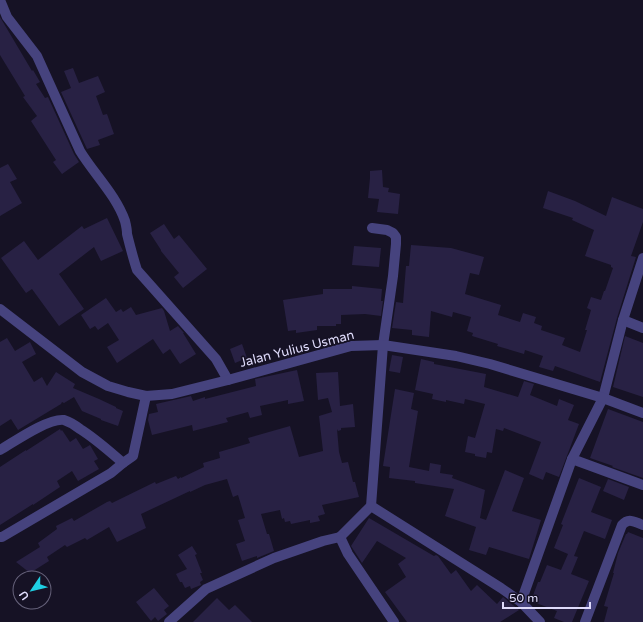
<svg xmlns="http://www.w3.org/2000/svg" width="643" height="622" font-family="'Varela Round',sans-serif">
<rect width="100%" height="100%" fill="#161225"/>
<g fill="#282144">
<path d="M0 17 32 71 33 70 40 82 36 84 45 98 48 97 74 154 79 162 62 174 53 162 56 160 31 121 37 116 23 97 25 96 0 55Z"/>
<path d="M73 68 79 83 98 76 105 92 96 96 103 115 107 114 114 134 98 140 100 145 87 149 61 92 71 88 64 71Z"/>
<path d="M8 164 17 179 10 182 22 203 0 216V168Z"/>
<path d="M382 170 383 187 389 188 388 192 400 194 398 214 377 212 379 199 368 198 370 178V171Z"/>
<path d="M548 191 575 201 606 216 612 197 643 209V222L631 256 636 257 617 318 600 382 555 366 553 371 539 367 543 356 525 350 524 354 497 346 498 344 472 336 473 333 467 331 471 317 453 312 452 317 431 311 429 337 412 335V330L392 328 396 302 403 303 406 266H409L411 245 451 248 484 257 479 275 470 273 465 294 501 305 498 315 520 322 523 313 536 317 534 323 542 326 541 330 565 338 562 345 580 352 587 330H585L591 310 587 308 591 297 601 300 604 291H605L613 268 611 267V265L585 256 594 230 572 220 573 218 543 208Z"/>
<path d="M107 218 123 251 101 261 94 247 59 274 84 309 59 326 32 289 26 293 1 258 24 241 38 260 82 226 84 229Z"/>
<path d="M164 224 174 239 179 235 207 269 183 288 174 277 179 273 161 251V250L150 233Z"/>
<path d="M354 246 381 248 379 267 352 265Z"/>
<path d="M352 286 382 289 381 301H383L381 316 365 314 341 315V324H336V326H317V330L296 333V330L288 331 283 300 323 294V289H352Z"/>
<path d="M106 298 116 312 121 309 123 312 131 307 136 315 162 308 164 311 170 331 178 326 184 333H183L196 354 180 364 170 349 163 354 153 339 117 363 107 347 119 340 108 323 98 330 95 326 90 329 81 315Z"/>
<path d="M625 336 643 343V397L613 387Z"/>
<path d="M7 338 15 351 30 342 36 354 22 362 34 382 42 377 47 386 56 372 75 384 73 388 99 399 116 407V408L123 411 118 426 101 420V419L82 411 74 397 64 403 62 402 61 404 18 430 11 419 0 426V342Z"/>
<path d="M242 344 247 358 235 363 230 349Z"/>
<path d="M392 355 403 357 400 373 389 371Z"/>
<path d="M421 359 434 362V364L486 374 484 387 518 397 524 381 534 384 530 395 557 406 559 399 574 405 568 420 579 424 559 477 546 472 543 480 529 474 541 442 504 428 503 431 496 429 492 453 487 452 486 458 475 456V454L465 452 468 436 475 438 485 404 465 399 464 404 446 400V402L432 399 433 394 415 390Z"/>
<path d="M297 370 304 401 288 404V400L260 406 262 415 250 418 248 412 226 418 228 422 193 431 192 425 152 435 148 420 149 414 158 412 156 404 191 396 193 401 205 397V399L256 386 255 379Z"/>
<path d="M338 372 340 406 353 404 355 427 341 428V430L338 431 337 429 339 452 342 463 348 462 353 482H355L359 497 322 505 325 514 318 516 320 521 310 523V520L291 524 290 521 285 522 284 518 282 519 280 510 261 514 267 534H269L274 551 257 558V556L242 561 236 544 245 541 238 520 245 518 238 495 233 497 227 479 205 485 190 492V491L141 514 146 528 117 542 109 527 87 540 85 538 67 547 65 545 47 557 49 561 30 573 16 562 40 547 38 543 57 529 56 526 72 518 74 521 107 502 110 501 112 503 155 482 156 484 176 476 178 479 181 477V478L204 467 203 463 220 458 219 452 250 443 248 438 290 426 299 457 323 451 319 416 332 412 328 398 318 400 316 373Z"/>
<path d="M395 389 414 393 411 409 418 411 409 467 429 471 430 463 441 465 440 473 453 475 452 478 485 490 480 518 486 520 505 470 524 478 512 511 541 520 529 559 489 547 486 555 469 550 476 527 445 516 454 489 415 483V481L389 478 390 467 383 466Z"/>
<path d="M608 409 643 422V478L612 467 613 466 590 458Z"/>
<path d="M60 429 61 431 62 430 70 442 76 438 83 449 90 445 98 459 94 461 99 469 78 481 72 471 57 481 60 487 33 505V504L0 525V467L26 450V451Z"/>
<path d="M579 478 601 487 591 512 612 520 605 539 584 531 574 556 578 557 571 574 589 581 572 622H564L554 618 557 611 531 601 538 582H540L547 565 561 570 568 554 554 548 563 525 561 524Z"/>
<path d="M608 479 629 487 624 500 603 491Z"/>
<path d="M369 518 434 556 436 555 438 556 451 574 456 570 471 591 477 585 497 604 503 597 519 610 500 622H407L385 592 406 577 398 564 406 558 377 541 362 563 351 546Z"/>
<path d="M628 532 643 538V622H604L608 607 604 606 614 573H613L618 553 626 534H627Z"/>
<path d="M192 546 197 554 195 555 202 573H200L203 580 200 582 201 585 191 589 190 586 185 588 182 582H180L176 574 187 569 178 555Z"/>
<path d="M154 588 169 606 164 610 167 614 158 621 155 617 151 621 136 602Z"/>
<path d="M217 598 229 610 235 605 252 622H193Z"/>
</g>
<g fill="none" stroke-linecap="round" stroke-linejoin="round">
<g stroke="#46437e" stroke-width="10">
<path d="M0 0 7 17 37 56 80 151C94 174 116 195 125 221 126 225 127 230 127 234 130 246 133 258 137 270L216 359 228 380"/>
<path d="M372 228 387 230 393 233 396 237V244L393 276 383 345 371 506 340 537 348 554 394 622"/>
<path d="M623 320 643 328"/>
<path d="M0 450C14 442 48 418 64 420 70 422 75 425 80 429 96 439 109 451 123 463L111 473 2 537H0"/>
<path d="M572 459 643 485"/>
<path d="M123 463 133 456 146 396"/>
<path d="M371 506 501 588 521 602 540 622"/>
<path d="M521 602 572 459 603 398 623 320 643 258"/>
<path d="M169 622 206 589 274 558 323 541 340 537"/>
<path d="M585 622 622 525C629 517 634 522 643 525"/>
</g>
<path stroke="#46437e" stroke-width="10" d="M0 309 82 372 108 386 128 392 146 396 172 394 228 380 351 346 383 345 456 356 490 364 603 398 643 413"/>
</g>
<g text-anchor="middle" dominant-baseline="central" stroke-width="3.5" stroke-linejoin="round" paint-order="stroke">
<g font-size="13" fill="#dfdbfb" stroke="#161225">
<text transform="translate(297 349) rotate(-14)">Jalan Yulius Usman</text>
</g>
</g>
<g transform="translate(32 590) rotate(235)"><circle r="19" fill="#161225" stroke="#66627b"/>
<path d="M0-3L7 15L0 10L-7 15Z" fill="#1fcfe3"/>
<text y="-6" font-size="11" font-weight="bold" text-anchor="middle" fill="#dfdbfb">U</text>
</g>
<path d="M503 602v6h87v-6" fill="none" stroke="#dfdbfb" stroke-width="2"/>
<text x="509" y="602" font-size="12" fill="#dfdbfb" stroke="#161225" stroke-width="3" paint-order="stroke">50 m</text>
</svg>
